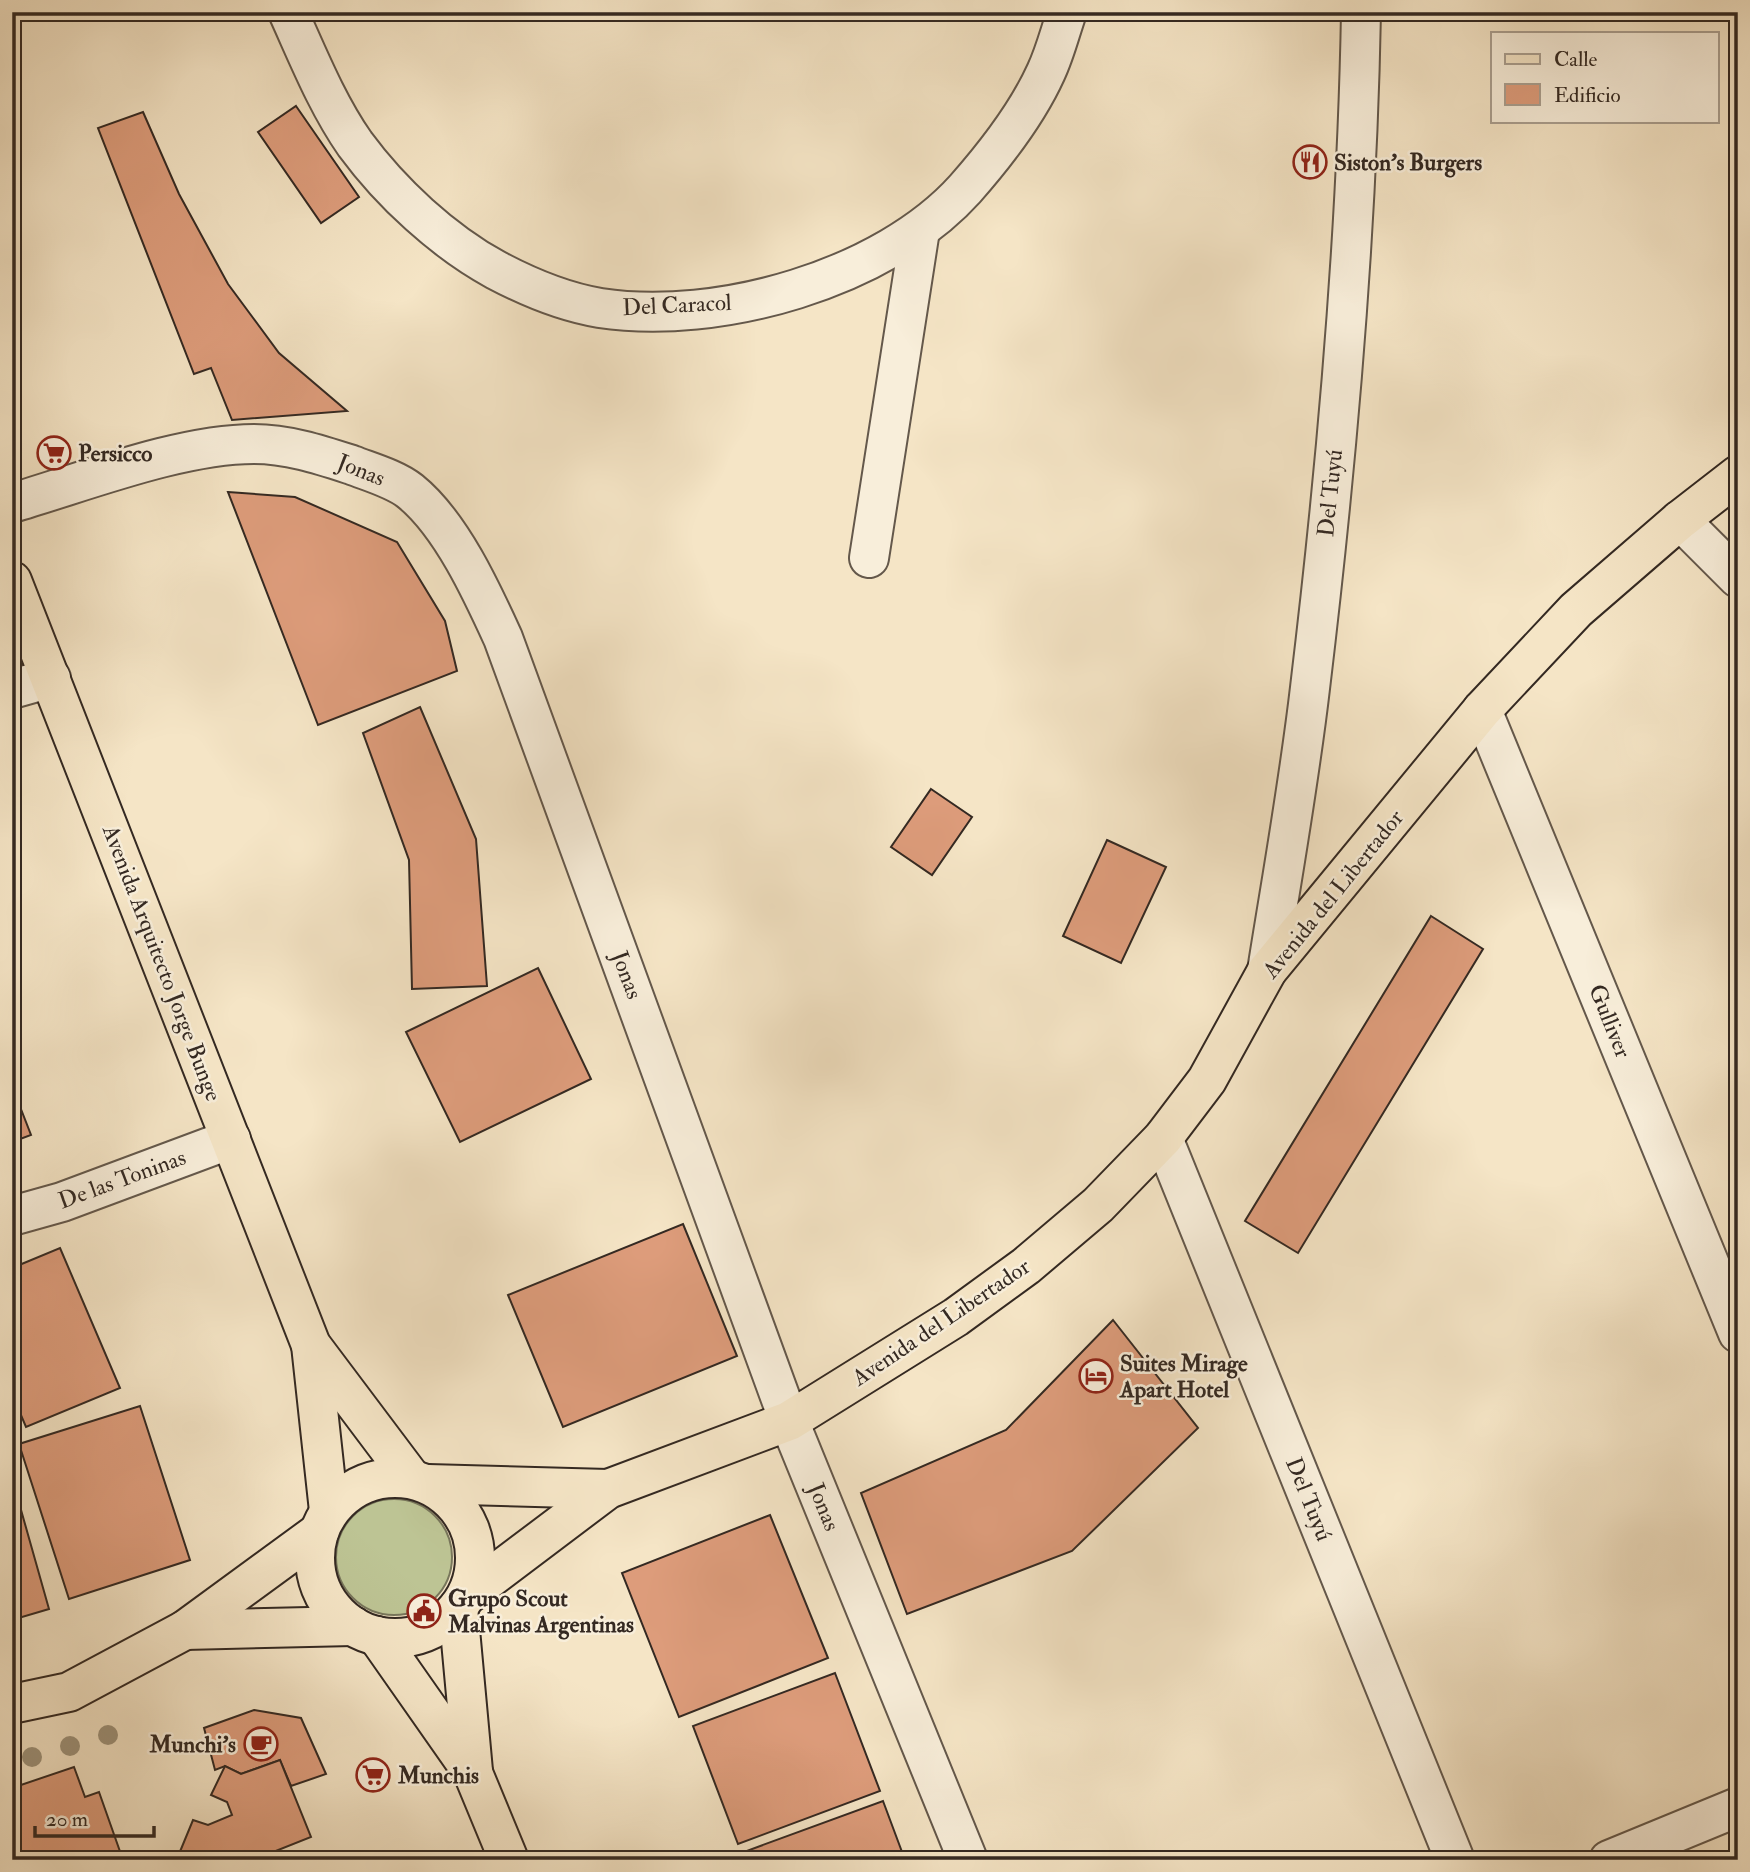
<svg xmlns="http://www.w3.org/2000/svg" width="1750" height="1872" font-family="'IM FELL Double Pica',serif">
<rect width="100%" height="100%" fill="#f5e5c6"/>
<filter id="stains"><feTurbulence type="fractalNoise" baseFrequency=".00286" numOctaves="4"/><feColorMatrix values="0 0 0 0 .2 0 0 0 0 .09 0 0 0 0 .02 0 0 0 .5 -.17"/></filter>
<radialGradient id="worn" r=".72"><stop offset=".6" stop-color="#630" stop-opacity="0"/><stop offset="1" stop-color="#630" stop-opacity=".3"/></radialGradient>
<circle fill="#bdc494" stroke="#78765b" stroke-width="2" cx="394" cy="1557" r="58"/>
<g fill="#dd9c7b" stroke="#342922" stroke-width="2">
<path d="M296 106 359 197 321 223 258 132Z"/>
<path d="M143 112 179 194 228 284 279 353 347 411 232 420 211 368 194 374 98 128Z"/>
<path d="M228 492 295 497 397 542 445 621 457 671 318 725Z"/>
<path d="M420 707 476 839 487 986 412 989 409 860 363 733Z"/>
<path d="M931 789 972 817 932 875 891 847Z"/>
<path d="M1107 840 1166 867 1121 963 1063 936Z"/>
<path d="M1431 916 1483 949 1298 1253 1245 1221Z"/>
<path d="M538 968 591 1079 460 1142 406 1032Z"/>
<path d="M12 1086 31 1135 12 1142Z"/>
<path d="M683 1224 737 1356 563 1427 508 1295Z"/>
<path d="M60 1248 120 1388 26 1427 12 1394V1268Z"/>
<path d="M1113 1320 1198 1428 1072 1551 907 1614 861 1493 1006 1430Z"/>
<path d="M140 1406 190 1560 69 1599 19 1444Z"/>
<path d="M12 1478 49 1609 12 1620Z"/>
<path d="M770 1515 828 1658 679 1717 622 1573Z"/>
<path d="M835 1673 880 1791 738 1844 693 1726Z"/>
<path d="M254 1710 301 1718 326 1774 291 1786 280 1760 241 1774 225 1766 215 1770 204 1728Z"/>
<path d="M280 1760 311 1837 253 1860H196L179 1854 193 1820 208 1825 232 1815 227 1802 211 1795 225 1766 241 1774Z"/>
<path d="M74 1767 85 1797 99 1792 123 1860H16L12 1849V1788Z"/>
<path d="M883 1801 905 1860H743L741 1853Z"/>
</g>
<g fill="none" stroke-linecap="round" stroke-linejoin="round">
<defs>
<g id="minor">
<path d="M288 12C308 56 327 104 355 144 391 193 443 241 496 270 528 287 564 302 600 308 718 326 884 279 965 189 995 155 1027 114 1046 72 1055 53 1060 32 1067 12"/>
<path d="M12 503C84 482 180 444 254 444 288 444 321 455 352 465 370 472 395 479 410 491 451 524 482 592 503 638L789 1421 968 1860"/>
<path d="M1680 520 1738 578"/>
<path d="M869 558 920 230"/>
<path d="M12 689 51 678"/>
<path d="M1482 710 1738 1333"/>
<path d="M1267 971C1282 877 1299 783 1310 688 1337 464 1357 238 1361 12"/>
<path d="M1163 1138 1455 1860"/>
<path d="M12 1216 62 1202 231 1139"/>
<path d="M1609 1860 1738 1807"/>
</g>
<g id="major">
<path d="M12 581 311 1345 411 1478"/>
<path d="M311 1345 329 1511"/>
<circle cx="395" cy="1558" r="80"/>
<path d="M428 1484 608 1489"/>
<path d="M470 1593 608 1489 789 1421 956 1317 1026 1266 1098 1205 1163 1138 1207 1080 1267 971 1482 710 1576 610 1680 520 1738 475"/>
<path d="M458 1608 473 1771"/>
<path d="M185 1630 353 1626"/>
<path d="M377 1636 473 1773 509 1860"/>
<path d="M12 1704 69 1692 185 1630 319 1532"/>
</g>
</defs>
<use href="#minor" stroke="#64584b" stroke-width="42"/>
<use href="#major" stroke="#342922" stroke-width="42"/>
<use href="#minor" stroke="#f8eeda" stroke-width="38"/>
<use href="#major" stroke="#f5e5c6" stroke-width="38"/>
</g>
<g fill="#9e937b">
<circle cx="108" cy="1735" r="10"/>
<circle cx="70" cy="1746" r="10"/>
<circle cx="32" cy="1757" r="10"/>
</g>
<defs>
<symbol id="restaurant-ring" viewBox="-11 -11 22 22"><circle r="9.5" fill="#f8eeda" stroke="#8f2418" stroke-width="1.5"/><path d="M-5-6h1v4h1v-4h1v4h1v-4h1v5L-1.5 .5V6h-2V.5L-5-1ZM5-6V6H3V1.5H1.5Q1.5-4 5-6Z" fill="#8f2418"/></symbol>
<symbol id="supermarket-ring" viewBox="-11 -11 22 22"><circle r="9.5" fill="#f8eeda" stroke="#8f2418" stroke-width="1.5"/><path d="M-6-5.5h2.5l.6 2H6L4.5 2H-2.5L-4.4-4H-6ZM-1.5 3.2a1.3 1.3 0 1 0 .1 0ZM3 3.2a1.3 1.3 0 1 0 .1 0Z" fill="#8f2418"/></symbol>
<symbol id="hotel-ring" viewBox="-11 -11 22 22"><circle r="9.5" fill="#f8eeda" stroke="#8f2418" stroke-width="1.5"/><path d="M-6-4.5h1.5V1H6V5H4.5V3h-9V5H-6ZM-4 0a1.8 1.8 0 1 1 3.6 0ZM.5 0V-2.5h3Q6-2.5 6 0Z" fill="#8f2418"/></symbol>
<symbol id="civic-ring" viewBox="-11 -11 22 22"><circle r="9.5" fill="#f8eeda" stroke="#8f2418" stroke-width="1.5"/><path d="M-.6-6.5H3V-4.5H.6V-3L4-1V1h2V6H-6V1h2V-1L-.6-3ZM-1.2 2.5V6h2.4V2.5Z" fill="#8f2418"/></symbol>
<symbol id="cafe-ring" viewBox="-11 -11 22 22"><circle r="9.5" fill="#f8eeda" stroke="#8f2418" stroke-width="1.5"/><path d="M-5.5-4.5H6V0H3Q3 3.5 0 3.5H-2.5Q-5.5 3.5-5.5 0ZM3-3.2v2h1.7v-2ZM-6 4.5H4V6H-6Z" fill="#8f2418"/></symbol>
</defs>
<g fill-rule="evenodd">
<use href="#restaurant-ring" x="1291" y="143" width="38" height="38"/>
<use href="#supermarket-ring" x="35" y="434" width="38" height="38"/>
<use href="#hotel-ring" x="1077" y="1357" width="38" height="38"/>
<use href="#civic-ring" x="405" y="1592" width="38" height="38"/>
<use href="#cafe-ring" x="242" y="1725" width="38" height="38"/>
<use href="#supermarket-ring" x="354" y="1756" width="38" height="38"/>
</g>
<g text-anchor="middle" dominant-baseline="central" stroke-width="5" stroke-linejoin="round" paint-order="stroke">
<g font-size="23" font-weight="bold" fill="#342922" stroke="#f8eeda" text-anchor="start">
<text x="1334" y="162">Siston's Burgers</text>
<text x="78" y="453">Persicco</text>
<text x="1120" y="1363">Suites Mirage<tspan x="1120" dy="26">Apart Hotel</tspan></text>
<text x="448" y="1598">Grupo Scout<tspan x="448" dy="26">Malvinas Argentinas</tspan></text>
<text x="236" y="1744" text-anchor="end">Munchi's</text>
<text x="398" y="1775">Munchis</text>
</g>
<g font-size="23" fill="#342922" stroke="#f8eeda">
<text transform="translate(677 305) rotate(-3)">Del Caracol</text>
<text transform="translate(361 470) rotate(22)">Jonas</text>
<text transform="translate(1330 493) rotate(-84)">Del Tuyú</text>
<text transform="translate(1333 894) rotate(-51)">Avenida del Libertador</text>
<text transform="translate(162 963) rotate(69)">Avenida Arquitecto Jorge Bunge</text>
<text transform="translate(627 975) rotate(70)">Jonas</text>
<text transform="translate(1610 1021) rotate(68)">Gulliver</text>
<text transform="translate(122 1179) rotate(-20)">De las Toninas</text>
<text transform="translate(941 1322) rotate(-34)">Avenida del Libertador</text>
<text transform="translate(1309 1499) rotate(68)">Del Tuyú</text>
<text transform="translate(824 1507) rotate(68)">Jonas</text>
</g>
</g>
<rect width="1750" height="1872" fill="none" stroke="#f5e5c6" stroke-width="42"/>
<rect x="14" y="14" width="1722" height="1844" fill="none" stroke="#342922" stroke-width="3.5"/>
<rect x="21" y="21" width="1708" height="1830" fill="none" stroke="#342922" stroke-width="2"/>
<rect x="1491" y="32" width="228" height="91" fill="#f8eeda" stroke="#aa9f90" stroke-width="2"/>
<rect x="1505" y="54" width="35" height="10" fill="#f5e5c6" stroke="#aa9f90" stroke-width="2"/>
<text x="1554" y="66" font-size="21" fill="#342922">Calle</text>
<rect x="1505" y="84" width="35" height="21" fill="#dd9c7b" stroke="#aa9f90" stroke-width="2"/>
<text x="1554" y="102" font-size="21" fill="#342922">Edificio</text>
<path d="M35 1826v10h119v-10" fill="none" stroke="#342922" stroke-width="3.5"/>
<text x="46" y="1826" font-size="21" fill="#342922" stroke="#f8eeda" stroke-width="5" paint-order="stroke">20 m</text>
<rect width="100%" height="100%" filter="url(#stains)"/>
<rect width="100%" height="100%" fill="url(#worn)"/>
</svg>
